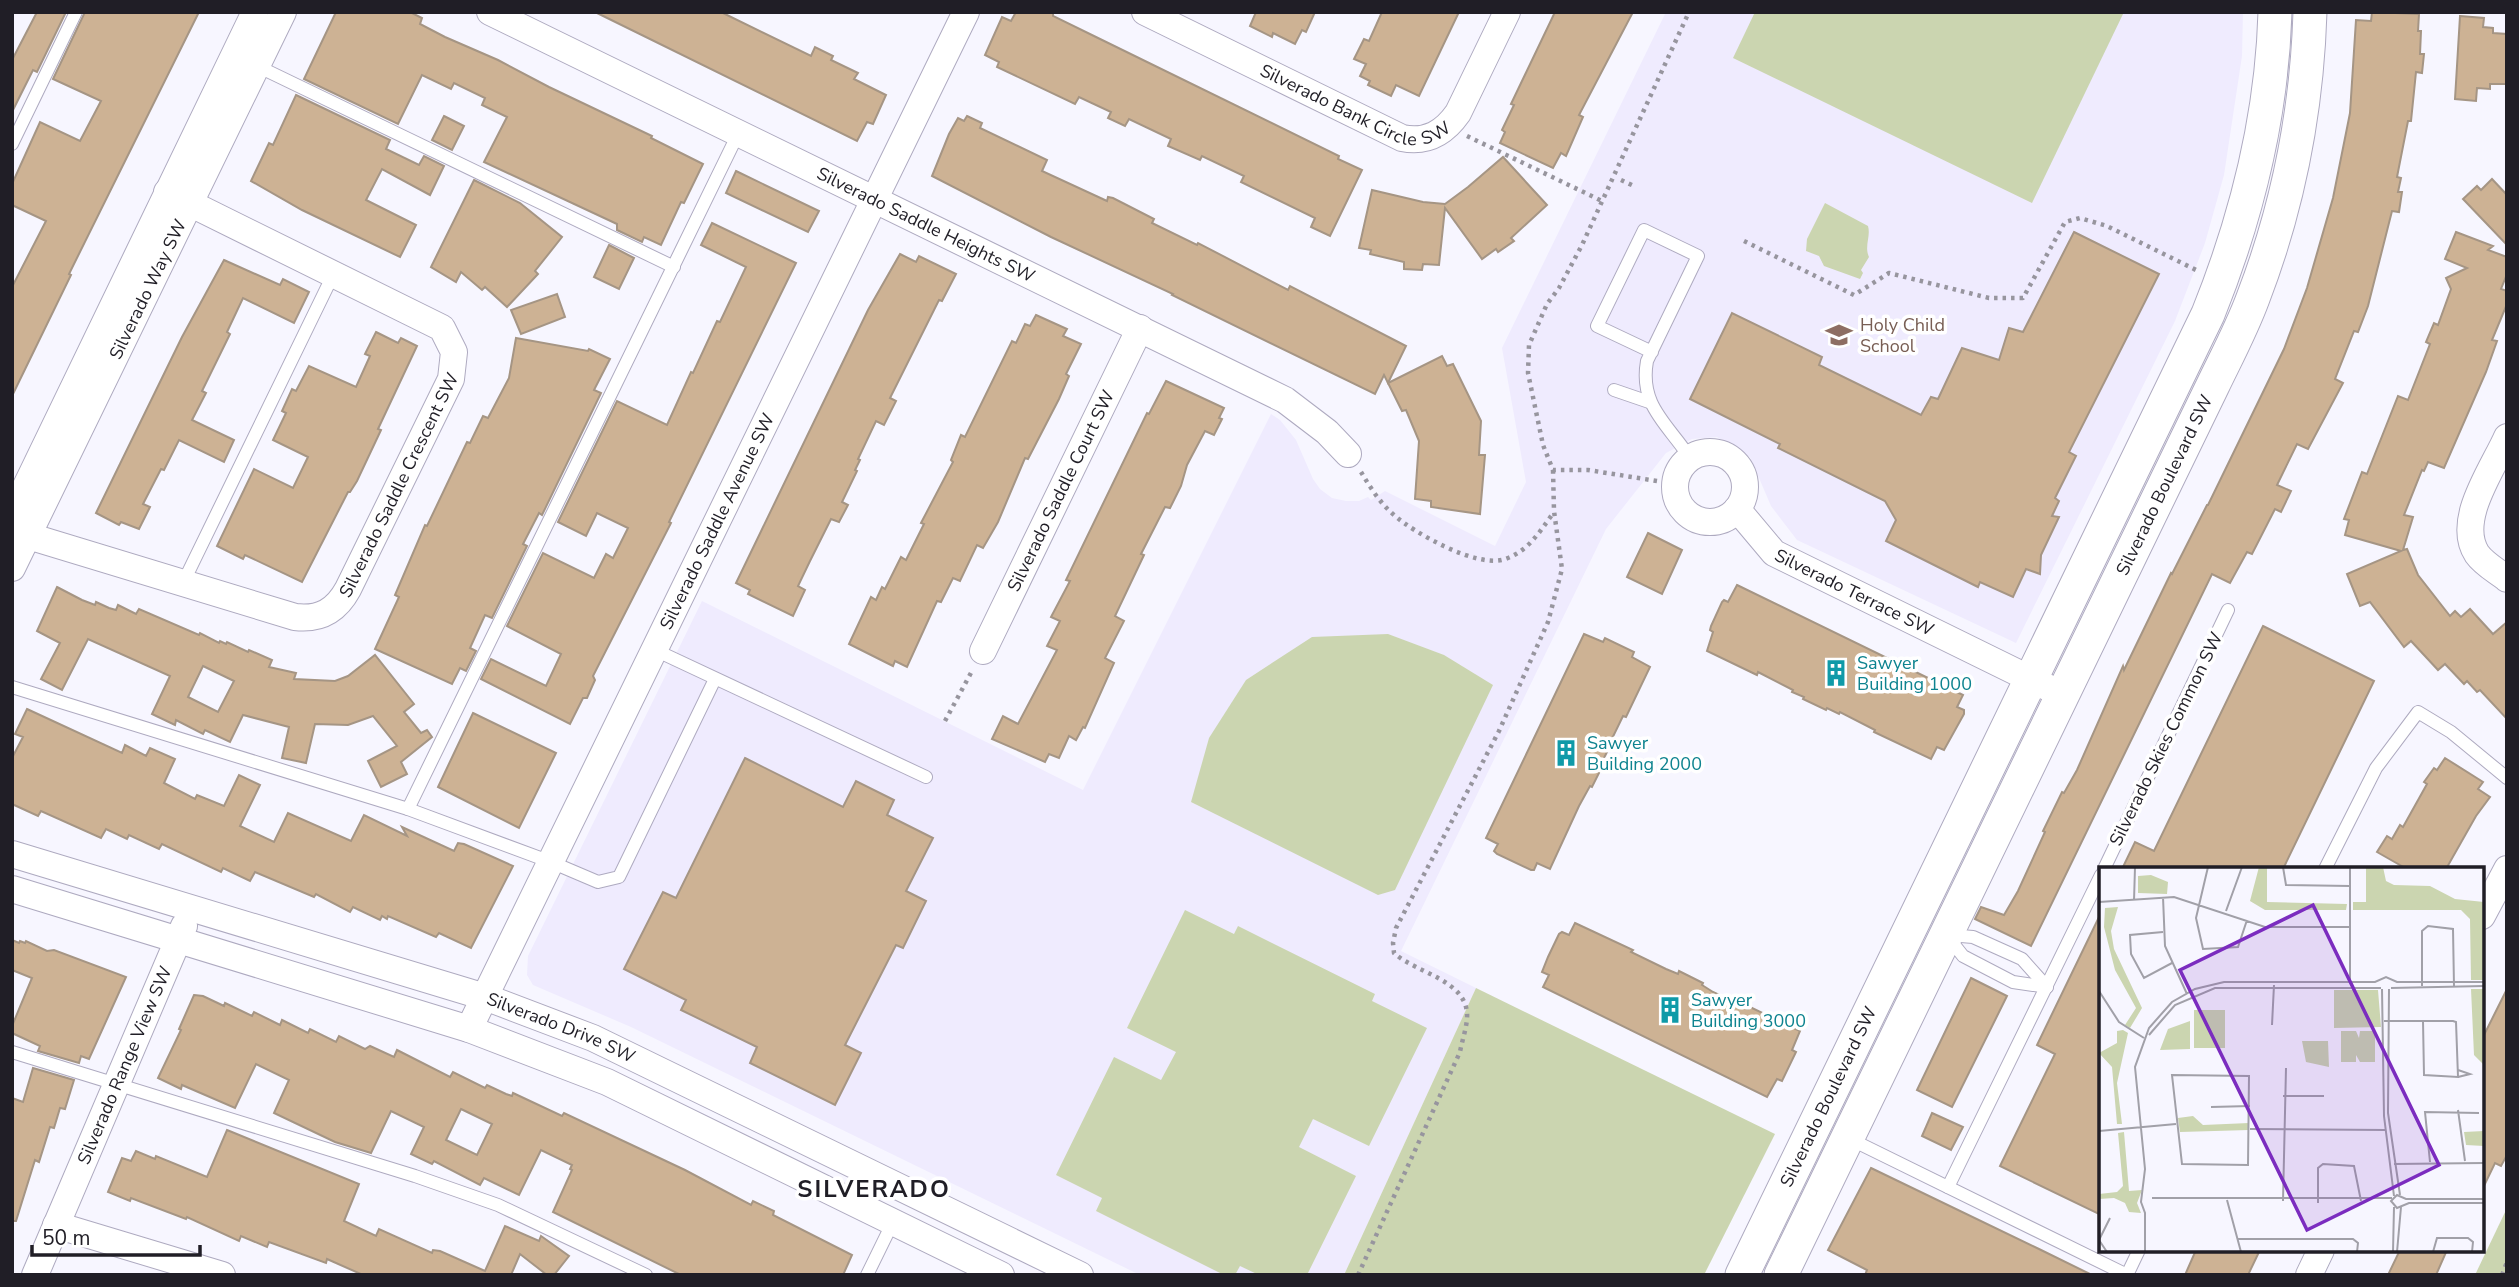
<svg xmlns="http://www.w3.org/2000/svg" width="2519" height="1287" font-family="'Nunito Sans',sans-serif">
<rect width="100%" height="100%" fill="#f7f6ff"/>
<path fill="#efebfe" d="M1666 12H2243L2242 56 2224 175 2205 243 2175 321 2016 643 1797 540 1771 506 1750 457 1717 437 1692 439 1666 453 1606 529 1401 951 1476 988 1344 1275H1140L631 1027 533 985 527 975 528 956 702 601 1083 790 1271 414 1280 420 1296 440 1313 479 1320 489 1332 498 1346 501H1359L1368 497 1371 500 1385 491 1495 546 1526 482 1502 348Z"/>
<g fill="#cbd5b0">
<path d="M1755 12H2124L2032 203 1733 58Z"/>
<path d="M1825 203 1868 226C1871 237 1864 246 1869 257L1861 270 1863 273 1860 279 1824 266 1819 256 1806 251 1807 239Z"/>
<path d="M1388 634 1444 655 1493 685 1395 890 1378 895 1191 802 1209 738 1246 680 1312 637Z"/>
<path d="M1185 910 1234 934 1238 926 1375 994 1372 1001 1427 1028 1369 1146 1313 1119 1299 1147 1356 1176 1307 1275H1259L1240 1266 1235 1275H1224L1096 1211 1102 1198 1056 1175 1114 1057 1161 1080 1176 1052 1127 1028Z"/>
<path d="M1476 988 1775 1134 1704 1275H1344Z"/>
<path d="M2507 1208V1275H2475Z"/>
</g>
<g fill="#cdb294" stroke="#a59584" stroke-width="2" fill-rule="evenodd">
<path d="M37 12H66L37 72 33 70 12 112V60Z"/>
<path d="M85 12H199L69 274 71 275 12 396V287L46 221 12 205V184L40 122 80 141 101 101 53 79Z"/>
<path d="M336 12H410L422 18 420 24 445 37 498 60 549 87 652 136 651 138 703 164 684 203 681 202 661 245 644 237 642 242 617 230V224L484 162 507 117 482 105 485 98 454 83 451 89 422 75 398 124 304 79Z"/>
<path d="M595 12H721L811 56 815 47 833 56 831 60 858 73 854 79 886 95 873 124 867 122 857 141Z"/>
<path d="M1016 12H1053V16L1096 37 1339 156 1338 159 1362 170 1330 236 1311 227 1315 218 1241 182 1244 176 1202 156 1200 160 1168 146 1171 139 1129 119 1125 126 1108 118 1111 112 1079 97 1075 104 997 67 999 62 985 55 1002 17 1011 21Z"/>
<path d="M1256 12H1315L1306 32 1302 30 1295 44 1273 33 1272 37 1250 26Z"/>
<path d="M1382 12H1459L1419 96 1396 85 1391 96 1368 85 1370 81 1360 76 1366 64 1354 59 1364 39 1369 41Z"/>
<path d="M1555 12H1633L1579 115 1583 117 1566 156 1561 153 1553 168 1500 143 1505 132 1502 130 1514 105 1511 104Z"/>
<path d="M2372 12 2419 14 2418 31H2421L2420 54H2424L2422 73 2416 72 2411 121H2408L2397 177 2401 178 2398 192H2402L2399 212 2392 211 2368 306 2358 332 2354 331 2335 379 2343 383 2308 449 2297 444 2277 485 2291 491 2281 512 2275 509 2252 554 2247 552 2230 583 2212 574 2031 946 1975 919 1981 907 2004 915 2018 891 2045 832 2043 831 2062 792 2064 793 2077 770 2123 666 2124 670 2171 573 2172 574 2207 505H2208L2284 349 2307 288 2333 198 2350 113 2356 20 2371 21Z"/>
<path d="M2460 16 2484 18 2483 27 2493 28V33L2507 34V84H2490V89L2477 88 2476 101 2455 99Z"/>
<path d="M296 95 390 140 386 149 419 165 424 156 444 166 430 195 382 169 366 200 416 225 400 257 302 210 251 181 269 143 273 145Z"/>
<path d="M444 116 464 126 452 150 432 140Z"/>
<path d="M967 116 982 123 980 128 1047 160 1042 171 1107 201 1108 197 1113 198 1154 219 1152 223 1197 245 1198 243 1288 290 1290 286 1406 346 1388 383 1384 375 1375 394 1172 295 1173 294 1051 237 932 176 949 134 958 118 964 121Z"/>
<path d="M1503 157 1547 205 1511 238 1514 241 1498 252 1496 249 1482 259 1445 208 1439 265 1423 264 1422 270 1404 269V262L1370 254 1371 250 1359 248 1372 190 1423 202 1445 204 1468 187Z"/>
<path d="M736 171 819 211 808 232 726 193Z"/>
<path d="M2492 179 2507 195V245L2463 199 2477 186 2481 190Z"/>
<path d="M474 180 520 203 562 237 535 271 538 274 507 307 485 287 482 290 461 272 456 282 431 267Z"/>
<path d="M712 223 796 263 669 522 671 523 593 676 595 680 587 698H583L570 724 481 679 491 659 546 686 561 654 507 626 543 553 594 578 606 554 613 558 628 528 597 513 586 536 558 522 617 401 667 425 691 372 693 373 717 321 720 322 746 267 701 245Z"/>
<path d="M2074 232 2159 274 2069 452 2076 456 2055 498 2059 501 2052 516 2059 517 2041 555 2040 574 2026 569 2013 597 1980 582 1978 587 1886 541 1896 520 1885 501 1778 448 1780 444 1690 399 1732 313 1822 357 1819 365 1921 415 1931 397 1938 399 1962 348 1999 360 2009 328 2023 332Z"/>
<path d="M2456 232 2493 246 2488 250 2507 257V274L2501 289 2507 291V304L2492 340 2497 341 2486 372 2444 468 2428 462 2424 471 2422 470 2404 515 2413 517 2403 550 2407 549 2418 575 2450 616 2455 611 2461 617 2470 609 2493 634 2507 622V719L2480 690 2477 692 2467 681 2464 684 2445 664 2438 670 2411 641 2404 647 2370 602 2360 606 2347 574 2401 551 2345 535 2349 520 2344 519 2362 472 2367 474 2398 396 2408 400 2430 344 2426 342 2434 323 2438 325 2451 289 2446 278 2467 268 2445 259Z"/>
<path d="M609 245 634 258 619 289 594 277Z"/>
<path d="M900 254 916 262 919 256 956 274 942 301 939 300 890 398 896 401 884 425 876 421 858 459 860 460 855 470 857 471 842 502 848 505 839 522 831 519 810 561 798 586 805 590 793 616 748 594 750 590 736 583 868 310Z"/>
<path d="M224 260 280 285 283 279 309 292 294 323 243 298 227 332 230 334 202 391 206 393 192 420 234 440 224 462 179 440 164 470 161 469 143 504 150 507 139 529 121 522 119 525 96 513 182 337Z"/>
<path d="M557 294 565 317 521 334 511 310Z"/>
<path d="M1036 315 1067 329 1063 336 1081 344 1066 374 1069 376 1059 399 1028 459 1025 458 998 522 983 548 977 545 960 581 953 578 941 602 937 601 907 667 895 661 893 666 849 644 871 597 876 600 882 587 885 589 901 557 906 560 924 524 921 523 953 462 951 460 961 435 965 437 1012 341 1016 343 1025 324 1030 326Z"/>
<path d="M376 332 398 343 401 338 417 346 378 429 381 430 357 481 350 492H348L302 582 245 555 243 559 217 546 254 469 293 488 308 457 273 440 286 413 282 411 292 389 296 391 309 366 356 387 370 356 365 354Z"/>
<path d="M516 338 588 351 589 349 610 359 594 390 601 393 542 515 539 513 523 544 527 546 492 618 485 615 470 648 476 651 466 671 460 668 452 684 375 649 399 597 395 595 425 525 427 526 467 442 470 443 483 416 488 418 509 378Z"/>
<path d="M1442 356 1447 366 1453 364 1481 421 1479 455H1485L1480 514 1431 507V501L1415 499 1419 441 1406 410 1402 411 1388 383Z"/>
<path d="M1166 381 1224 408 1219 418 1222 419 1214 435 1205 431 1187 465 1181 486 1170 508 1165 507 1141 554 1144 555 1115 616 1124 621 1105 658 1114 663 1085 728 1083 727 1076 740 1069 736 1059 758 1049 754 1045 762 992 739 1003 716 1018 724 1057 650 1047 646 1060 621 1051 617 1070 581 1066 580 1147 413 1149 414Z"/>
<path d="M1648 533 1682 550 1662 594 1627 577Z"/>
<path d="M1737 585 1963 695 1957 707 1964 710V714L1944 750 1937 747 1931 759 1874 732 1875 730 1840 712 1839 714 1827 708 1826 710 1803 699 1804 697 1792 692 1793 690 1758 672 1757 675 1707 651 1713 632 1710 630 1711 626 1722 602 1724 600 1728 602Z"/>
<path d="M57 587 82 600 95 605 96 602 109 608 116 610 118 605 136 614 139 609 199 635 200 633 219 643 220 641 226 644 227 642 248 652 249 650 272 660 269 667 296 673 294 679 335 681 348 676 375 655 414 704 404 712 421 733 427 730 432 737 401 762 407 774 381 787 368 761 397 746 373 716 348 725 315 724 306 763 282 758 289 727 243 715 230 742 205 730 203 734 176 720 175 725 152 714 170 676 88 639 62 690 41 679 60 643 37 631ZM203 666 234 681 218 712 188 697Z"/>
<path d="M2263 626 2374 681 2283 869H2122L2135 842 2154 851Z"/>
<path d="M1584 634 1603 642 1605 638 1634 652 1632 657 1650 667 1626 717 1623 716 1606 751 1607 752 1601 764 1603 765 1592 787 1590 786 1579 806 1550 869 1537 863 1534 870H1531L1497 854 1494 851 1498 844 1486 838Z"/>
<path d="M27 709 122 753 125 745 146 756 150 748 175 759 164 783 195 799 197 795 224 806 239 775 260 785 240 826 274 842 288 813 351 841 364 815 407 836 402 827 454 851 458 843 464 844 513 866 471 948 439 933 436 937 388 916 387 919 382 916 380 920 353 907 350 912 316 894 314 897 255 872 250 881 223 868 221 872 162 844 159 849 129 835 127 839 106 829 101 838 41 811 38 816 12 804V758L23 737 15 734Z"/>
<path d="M473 713 556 753 519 828 438 787Z"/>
<path d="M745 758 843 807 856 781 894 800 887 815 933 838 906 891 926 901 903 948 896 945 845 1045 861 1053 835 1105 750 1063 757 1047 681 1010 686 1000 624 969 663 892 676 898Z"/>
<path d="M2445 758 2483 782 2478 789 2490 797 2476 816 2446 869H2407L2377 852 2387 836 2392 839 2400 825 2403 827 2427 784 2424 782 2434 768 2437 770Z"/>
<path d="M2101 913V1215L2000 1166 2055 1054 2037 1045Z"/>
<path d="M1575 923 1633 950 1631 952 1666 969 1678 974 1679 971 1703 983 1702 985 1713 992 1748 1009 1750 1007 1800 1031 1792 1050 1796 1052 1782 1081 1777 1079 1767 1097 1543 987 1549 975 1542 972 1548 957 1559 934 1562 932 1569 935Z"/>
<path d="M12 940 19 943 20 941 25 943 26 941 47 951 54 950 126 977 89 1059 81 1056 79 1063 38 1051 40 1046 12 1033V1026L32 978 12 970Z"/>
<path d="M1971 978 2007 996 1952 1107 1917 1090Z"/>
<path d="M2507 989V1155L2501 1166 2495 1163 2482 1190V1039Z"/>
<path d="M194 995 203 996 224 1006 225 1003 252 1016 254 1012 280 1025 282 1020 308 1033 310 1029 336 1042 339 1036 365 1049 370 1046 394 1057 397 1050 450 1077 453 1072 485 1088 487 1085 506 1094 512 1096 513 1093 562 1116 564 1113 685 1170 751 1205 753 1201 774 1211 773 1215 852 1255 843 1275H681L553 1212 572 1170 570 1169 572 1165 541 1150 519 1195 484 1178 480 1185 434 1161 432 1164 411 1154 424 1127 391 1111 371 1153 335 1142 274 1113 289 1080 256 1064 235 1108 182 1085 181 1089 158 1078 181 1030 179 1029ZM461 1109 492 1124 477 1155 446 1140Z"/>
<path d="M33 1068 74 1080 65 1109 60 1108 54 1128 50 1127 39 1162 35 1160 16 1221H12V1098L23 1102Z"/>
<path d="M1932 1113 1963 1127 1951 1150 1922 1136Z"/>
<path d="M227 1130 359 1184 344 1221 376 1236 379 1229 432 1253 433 1250 440 1251 485 1271 505 1226 539 1241 541 1236 569 1256 554 1275H547L520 1254 511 1275H363L327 1259 326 1263 269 1242 267 1247 241 1236 239 1241 187 1217 186 1219 131 1198 130 1201 108 1192 122 1158 131 1161 136 1151 155 1159 156 1156 207 1177Z"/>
<path d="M1871 1168 2039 1249 2092 1275H1865L1867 1270 1828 1250Z"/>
<path d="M2196 1250H2260L2248 1275H2185Z"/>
<path d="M2400 1250H2447L2436 1275H2388Z"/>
</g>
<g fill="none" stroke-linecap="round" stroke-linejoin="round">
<defs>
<g id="service">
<path d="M257 66 674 267"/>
<path d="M12 144 76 12"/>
<path d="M1652 352 1597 326 1644 230 1698 256 1647 361C1639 406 1668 424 1690 458"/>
<path d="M1614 390 1649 402"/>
<path d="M183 583 334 273"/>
<path d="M655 650 926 777"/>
<path d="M12 687 408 809 551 862 598 882 619 877 715 679"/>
<path d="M408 809 739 132"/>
<path d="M2104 869 2228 610"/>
<path d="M2325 869 2376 768 2418 712 2451 732 2507 778"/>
<path d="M1949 935 1973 937 2022 959 2047 987"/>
<path d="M1948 937 1963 956 2013 982 2047 987"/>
<path d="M12 1052 415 1176 498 1205 646 1275"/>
<path d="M1848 1138 2127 1275"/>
<path d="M1948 1187 2101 875"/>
<path d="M867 1275 893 1222"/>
<path d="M2127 1275 2139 1250"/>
</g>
<g id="minor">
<path id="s1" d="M490 12 1285 400 1327 432 1348 454"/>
<path id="s2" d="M1145 12 1402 138C1427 143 1444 133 1458 113L1507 12"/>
<path d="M2507 437C2493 469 2455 520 2477 554 2484 564 2497 571 2507 579"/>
<circle cx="1710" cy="487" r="35"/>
<path id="s3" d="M1737 509 1774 553 2063 695"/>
<path d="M12 515 255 12"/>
<path id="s4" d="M12 531 295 617C320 620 336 611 348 589L451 379 454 352 442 328 167 192"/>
<path id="s5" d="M12 568 283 12"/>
<path id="s6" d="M983 651 1140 328"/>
<path id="s7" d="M12 854 485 997 593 1038 1080 1275"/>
<path d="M12 889 469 1029 607 1082 1001 1275"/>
<path d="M2482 916 2507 869"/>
<path id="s8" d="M469 1029 966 12"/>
<path d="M56 1225 222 1275"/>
<path id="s9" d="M35 1275 184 926"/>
<path d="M2309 1275 2321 1250"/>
</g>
<g id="tertiary">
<path id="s10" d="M1742 1275 2208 314C2247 217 2272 117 2275 12"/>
<path id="s11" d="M1781 1275 2213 385C2227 356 2242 328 2253 298 2288 207 2307 109 2310 12"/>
</g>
</defs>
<use href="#service" stroke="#aeaac0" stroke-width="14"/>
<use href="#minor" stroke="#aeaac0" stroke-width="28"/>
<use href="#tertiary" stroke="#aeaac0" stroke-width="35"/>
<g stroke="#97959e" stroke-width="4.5" stroke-dasharray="3.5 5" stroke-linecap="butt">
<path d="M1467 136 1602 201"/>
<path d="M1621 180 1636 187"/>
<path d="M1744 241 1854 295 1889 273 1989 298H2023L2065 222 2080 218 2107 226 2196 270"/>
<path d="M1361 472C1370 487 1380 503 1394 515 1414 533 1478 569 1505 559 1529 551 1540 531 1554 512"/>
<path d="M1657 481 1588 470H1553L1543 445 1528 373 1529 345 1547 304 1559 288 1582 245 1689 12"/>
<path d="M945 721 972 671"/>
<path d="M1358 1275 1460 1052C1462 1041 1466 1030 1467 1019 1470 980 1417 974 1394 953L1393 943 1396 928 1499 731 1548 622 1562 569 1554 511 1553 470"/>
<path d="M2502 1275 2507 1262"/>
</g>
<use href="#service" stroke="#fff" stroke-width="12"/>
<use href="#minor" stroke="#fff" stroke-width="26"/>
<use href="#tertiary" stroke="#fff" stroke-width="33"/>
</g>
<defs>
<symbol id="school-bare" viewBox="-9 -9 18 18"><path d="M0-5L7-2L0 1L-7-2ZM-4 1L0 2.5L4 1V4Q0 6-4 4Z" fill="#8d6e63" stroke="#fff" stroke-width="2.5" paint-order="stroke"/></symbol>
<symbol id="building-bare" viewBox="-9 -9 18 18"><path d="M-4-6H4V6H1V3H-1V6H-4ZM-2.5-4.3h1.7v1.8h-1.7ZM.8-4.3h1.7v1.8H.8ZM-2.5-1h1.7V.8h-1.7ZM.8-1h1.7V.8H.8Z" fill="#0f9aa8" stroke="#fff" stroke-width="2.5" paint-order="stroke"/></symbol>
</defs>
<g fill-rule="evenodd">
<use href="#school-bare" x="1820" y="316" width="38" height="38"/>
<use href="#building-bare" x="1817" y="654" width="38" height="38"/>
<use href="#building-bare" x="1547" y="734" width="38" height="38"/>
<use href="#building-bare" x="1651" y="991" width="38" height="38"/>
</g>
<g text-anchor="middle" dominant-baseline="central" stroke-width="7" stroke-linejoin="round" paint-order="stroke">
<g font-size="18" fill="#201e26" stroke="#fff">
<text stroke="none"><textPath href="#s2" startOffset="233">Silverado Bank Circle SW</textPath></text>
<text stroke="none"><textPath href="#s1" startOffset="485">Silverado Saddle Heights SW</textPath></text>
<text stroke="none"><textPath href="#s5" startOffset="310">Silverado Way SW</textPath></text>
<text stroke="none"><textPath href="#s4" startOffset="476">Silverado Saddle Crescent SW</textPath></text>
<text stroke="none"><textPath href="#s11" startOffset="878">Silverado Boulevard SW</textPath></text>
<text stroke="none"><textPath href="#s6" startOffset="178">Silverado Saddle Court SW</textPath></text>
<text stroke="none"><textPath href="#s8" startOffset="565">Silverado Saddle Avenue SW</textPath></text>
<text stroke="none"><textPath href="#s3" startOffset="147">Silverado Terrace SW</textPath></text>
<text transform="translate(2166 739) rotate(-64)">Silverado Skies Common SW</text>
<text stroke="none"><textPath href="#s7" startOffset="576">Silverado Drive SW</textPath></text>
<text stroke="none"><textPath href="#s9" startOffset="228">Silverado Range View SW</textPath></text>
<text stroke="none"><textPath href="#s10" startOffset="198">Silverado Boulevard SW</textPath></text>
</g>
<g font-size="18" fill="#785e54" stroke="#fff" text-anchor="start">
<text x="1860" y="325">Holy Child<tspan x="1860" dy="21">School</tspan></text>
</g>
<g font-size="18" fill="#0d838f" stroke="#fff" text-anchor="start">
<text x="1857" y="663">Sawyer<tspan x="1857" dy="21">Building 1000</tspan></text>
<text x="1587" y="743">Sawyer<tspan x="1587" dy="21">Building 2000</tspan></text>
<text x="1691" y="1000">Sawyer<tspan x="1691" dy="21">Building 3000</tspan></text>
</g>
<g font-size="24" font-weight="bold" letter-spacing="2" fill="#201e26" stroke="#fff">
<text x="874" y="1189">SILVERADO</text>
</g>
</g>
<g transform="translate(2099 867)">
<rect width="385" height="385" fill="#f7f6ff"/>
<path d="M160 0H168V35L248 37 247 43H166L151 34ZM267 0H284L287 14 295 18 331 19 356 32 385 35V113H372L371 52 362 43H254V35H267ZM52 8 69 15 68 27 39 26V9ZM19 40 12 64 15 82 43 141 31 161 26 158 37 141 16 103 5 60 6 41ZM372 122H385V198L375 188ZM235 123H279L282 160 235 161ZM95 143H126V181H95ZM91 154V182L61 183 69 162ZM24 163 29 166 18 216 23 257H18L13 200 0 186 18 176V164ZM242 164H257L260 171 261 164H276V195H261L257 188V195H242ZM203 174H229L230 200 207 195ZM94 249 104 258 150 256V263L81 265 79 251ZM385 264V279L367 278 365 265ZM25 265 30 324 43 323 38 336 42 346 30 345 26 336 15 331 0 332V327L18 325 24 319 19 266Z" fill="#cbd5b0"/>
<path fill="none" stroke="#a1a0a8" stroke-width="2" d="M109 0 97 51 104 82 139 80 148 53M184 0 187 18 251 19M64 30 66 79 88 127M35 34 36 0M0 35 75 30 166 60H251M127 44 143 0M64 65 31 68 32 87 45 111 73 96M251 116V0M323 119V64L329 59 354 62 355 119M292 121 385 119M283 122 285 249 295 329M290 122 289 246 301 328M0 124 20 155 45 171M285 154H354L357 155 359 210 325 208 324 154M173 158 175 118M50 168 76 138 116 121H282M73 208 150 209 149 298 83 297ZM359 210 371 207 359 203M184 229H225M112 240 151 239M359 243 366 294M151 262 287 263M0 264 77 257M331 295 326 245 380 246M295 297 385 296M53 331H293M385 332H307L298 328 292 334 298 341 310 336H385M128 333 142 385M184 334 187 201M219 336V301L224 297 255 299 262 334M139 372H254L259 376 258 385M8 385 0 373 11 351M46 385V346L42 335 46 302 36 200 50 161 73 135 96 122 125 115H276L287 110 298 115H385M294 385 295 340M298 385 302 340M334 385 338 371H369L374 375 373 385"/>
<path fill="#7b2cbf" fill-opacity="0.15" stroke="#7b2cbf" stroke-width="3.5" d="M214 38 340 298 208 363 81 103Z"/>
<rect width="385" height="385" fill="none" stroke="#201e26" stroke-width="3.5"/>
</g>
<rect width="2519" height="1287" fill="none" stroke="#201e26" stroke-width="28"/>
<path d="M32 1245v10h168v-10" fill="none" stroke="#201e26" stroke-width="3.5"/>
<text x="42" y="1245" font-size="21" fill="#201e26" stroke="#ffffff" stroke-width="5" paint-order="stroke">50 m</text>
</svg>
